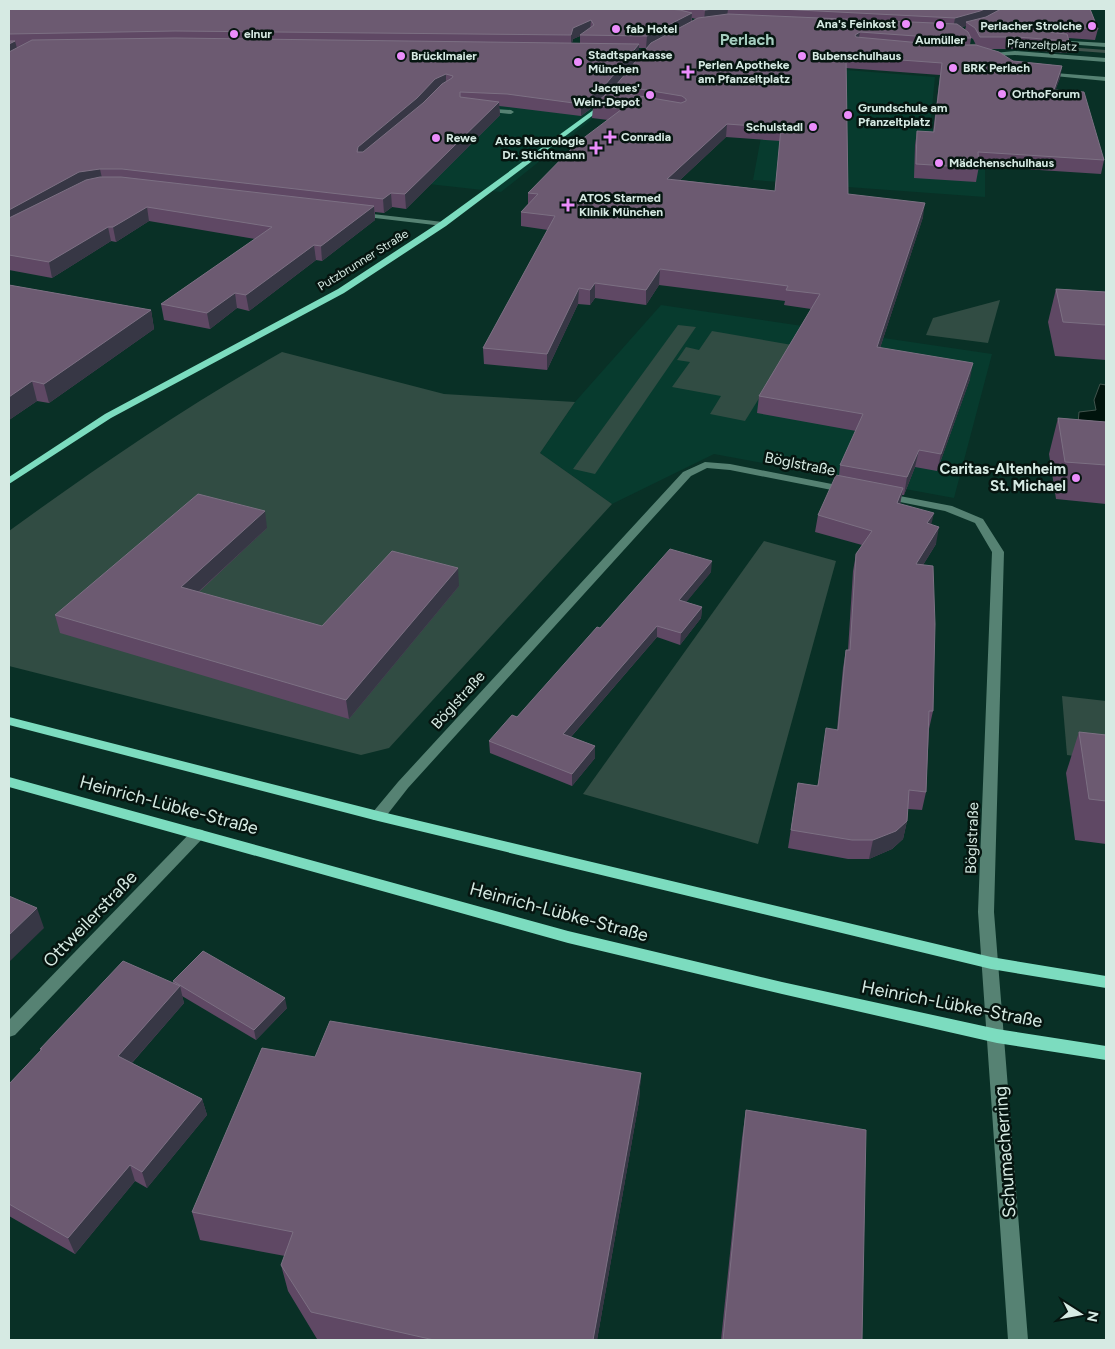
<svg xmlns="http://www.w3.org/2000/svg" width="1115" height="1349" font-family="Figtree,sans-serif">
<rect width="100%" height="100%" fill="#093026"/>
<g fill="#073b2e">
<path d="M821 68 935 77 930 129 985 134V197L753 180 768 100Z"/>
<path d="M443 78 622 95 501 192 328 173Z"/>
<path d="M661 305 992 354 954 498 714 454 612 504 540 453 575 402Z"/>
</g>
<g fill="#314c43">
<path d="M1000 300 988 343 926 335 933 318Z"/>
<path d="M678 325 696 327 595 474 573 469Z"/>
<path d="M712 331 792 345 745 421 710 414 721 396 672 387 690 362 677 360 686 347 699 350Z"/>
<path d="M282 352 444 394 575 402 540 453 612 504 389 748 361 755 9 666V531C97 467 187 406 282 352Z"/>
<path d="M764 541 836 561 758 844 583 794Z"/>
<path d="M1062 696 1106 701V760L1067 755Z"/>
</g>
<path fill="#00140d" stroke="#40544d" d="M1100 384 1106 385V440L1078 424 1079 412 1096 410 1094 400Z"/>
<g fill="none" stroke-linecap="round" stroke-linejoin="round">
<g fill="#40544d" fill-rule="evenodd">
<path d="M991 43 993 45 954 47 951 45Z"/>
<path d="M1054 46 1106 50V53L1052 49Z"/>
</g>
<g fill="#568273" fill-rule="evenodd">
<path d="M1051 40 1106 43V47L1053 43Z"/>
<path d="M1015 51 1106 58V62L1015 55 986 56 983 54Z"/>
<path d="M1042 72 1106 77V81L1044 75Z"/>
<path d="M480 108 511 110 514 112 511 114 482 111 480 110Z"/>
<path d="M355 212 443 222 447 224 443 226 358 216H355Z"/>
<path d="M705 462 730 464 847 487 852 490 847 493 730 470 707 468 691 476 408 788 383 820H373L371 816 373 812 398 782 683 472Z"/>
<path d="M884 493 952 506 983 519 1004 552 994 912 1028 1340H1008L978 912 992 552 975 523 945 511 880 498 879 496 880 494Z"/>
<path d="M198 829 203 830 205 834 203 838 15 1035 9 1037V1020L193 830Z"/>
</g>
<g fill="#7cdcbf" fill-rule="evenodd">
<path d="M624 77 629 78 610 101 596 113 446 226 344 293 111 418 9 484V477L105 414 338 289 440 222 592 111 606 99Z"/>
<path d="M9 717 378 811 991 957 1106 976V988L991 969 378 821 9 725Z"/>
<path d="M9 777 568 931 782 982 997 1029 1106 1046V1060L997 1043 782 994 568 943 9 787Z"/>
</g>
</g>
<g fill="#5f4864" fill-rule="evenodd">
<path d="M9 9H1090L1098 29 1095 40 1068 38 1069 41 1067 53 1015 49H990L1013 61 1062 66 1060 78 1055 90 1104 160 1101 174 979 166 976 182 914 178 915 145 917 131 933 132 940 75 846 68 848 194 923 217 880 348 970 379 937 471 915 467 904 495H902L900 504 931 524 936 544 923 565 933 711 929 729 926 792 922 810 908 809 907 821 903 839 892 849 869 859H848L788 848 798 783 817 786 837 730 843 668 846 650H848L853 571 856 554 862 545 815 532 818 515 839 476 840 465 856 431 757 413 759 396 811 309 784 305 785 301 659 285 646 305 595 298 590 305 578 304 547 370 484 364 483 348 548 230 521 226V212L528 204V193L608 120 592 118 593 107 581 116 499 106 500 115 406 209 392 207 384 213 375 212V220L322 261 316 260 249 311 237 308 210 329 164 320 161 304 255 239 149 221 116 242 111 241 52 278 9 270ZM692 18 696 19 692 21ZM966 26 965 30 961 27ZM580 36V43H572L573 39ZM971 38 973 39 976 45H970ZM639 48H646L616 85V92L610 91 639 56ZM726 137 780 141 775 191 680 180Z"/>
<path d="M9 285 151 310 154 329 49 403 37 401 9 420Z"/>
<path d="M1056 289 1106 292V360L1055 356 1048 322Z"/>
<path d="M1058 418 1106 422V504L1056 499 1049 454Z"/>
<path d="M267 528 199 592 322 626 459 586 349 719 60 633 55 615Z"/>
<path d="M711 572 686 602 702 607 701 618 680 645 657 637 571 737 595 746V758L572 786 490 753 489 741 517 717 600 628Z"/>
<path d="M1079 732 1106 735V844L1075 840 1066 773Z"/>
<path d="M173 981 287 1008 256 1040 182 996 184 1003 132 1063 202 1099 207 1115 147 1188 135 1181 75 1254 9 1216V1084L41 1050 40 1049 173 983Z"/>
<path d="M315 1057 641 1073 639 1101 597 1340H324L317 1339 288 1291 281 1265 285 1256 200 1240 192 1212Z"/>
<path d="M746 1110 862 1340H721L742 1138Z"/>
</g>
<g fill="#373745">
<path d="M713 9H728L727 17 704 21 705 10Z"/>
<path d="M985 9H1004L978 22H966V26L953 29 955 18Z"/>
<path d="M692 13 691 24 646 48 647 36Z"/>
<path d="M591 20 590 31 580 35V36L573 39 571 46V35L573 28Z"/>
<path d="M860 32 858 43 855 35Z"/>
<path d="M15 41 18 52 9 58V44Z"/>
<path d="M639 44V56L605 98 593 105V107L581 116V104Z"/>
<path d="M1062 66 1060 78 1051 103 1054 90Z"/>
<path d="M446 74V86L359 165 358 147 435 79Z"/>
<path d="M499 102 500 115 406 209 405 194Z"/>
<path d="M727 124 726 137 666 193 667 179Z"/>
<path d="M100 169 103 183 9 226V210L79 172Z"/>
<path d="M391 193 392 207 384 213 383 199Z"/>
<path d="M925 203 923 217 875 363 877 347Z"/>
<path d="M374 206 375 220 322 261 321 246Z"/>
<path d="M147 207 149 221 116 242 113 227Z"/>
<path d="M108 227 111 241 52 278 49 262Z"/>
<path d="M314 245 316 260 249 311 246 295Z"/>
<path d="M660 269 659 285 646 305V290Z"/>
<path d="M595 283V298L590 305V290Z"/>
<path d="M579 288 578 304 547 370V354Z"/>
<path d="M235 293 237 308 210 329 207 313Z"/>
<path d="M151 310 154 329 49 403 44 384Z"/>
<path d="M973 363 970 379 937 471 941 454Z"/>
<path d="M32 381 37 401 9 420V397Z"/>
<path d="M919 450 915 467 904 495 907 477Z"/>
<path d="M903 488 900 504 897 503Z"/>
<path d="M265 511 267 528 184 605 181 587Z"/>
<path d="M934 513 930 530 927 523Z"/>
<path d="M939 527 936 544 913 581 916 564Z"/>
<path d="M712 561 711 572 679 611V600Z"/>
<path d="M458 568 459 586 349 719 346 700Z"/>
<path d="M702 607 701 618 680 645 681 633Z"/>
<path d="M657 626V637L563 746V734Z"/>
<path d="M595 746V758L572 786V774Z"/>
<path d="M907 821 903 839 892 849 869 859 873 840Z"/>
<path d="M37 908 44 928 9 962V935Z"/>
<path d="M180 986 184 1003 123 1073 118 1056Z"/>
<path d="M285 998 287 1008 256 1040 254 1030Z"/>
<path d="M641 1073 639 1101 597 1340H593Z"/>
<path d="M202 1099 207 1115 147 1188 142 1172Z"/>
<path d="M130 1165 135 1181 75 1254 68 1238Z"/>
</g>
<g fill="#6c5a71" stroke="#7c7083" fill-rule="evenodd">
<path d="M9 9H668L680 10 692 13 647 36 580 35 594 25 591 20 573 28 571 35 175 31 9 34Z"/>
<path d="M700 9H713L705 10Z"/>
<path d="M779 9H985L980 11 955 18Z"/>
<path d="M1001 9H1090L1098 29 1000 22 996 27 1067 34 1069 41 1017 37H980L975 28 966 22 986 17Z"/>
<path d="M728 14 957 24 968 32 971 38H943L860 32 855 35 856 37 943 45H976L999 52 1013 61 1062 66 1054 90 1084 92 1104 160 978 152 979 168 916 164 917 131 934 132 942 63 846 56 848 194 925 203 877 347 973 363 941 454 919 450 907 477 840 465 863 414 759 396 820 294 786 290 788 286 660 269 646 290 595 283 590 290 579 288 547 354 483 348 555 216 521 212 538 194 528 193 577 143 622 109 593 105 610 91 681 103 686 101V99L682 96 616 85 651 43 698 18ZM727 124 781 128 775 191 667 179Z"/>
<path d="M175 38 639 44 605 85 581 104 507 94 460 92V97L499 102 405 194 391 193 383 199 122 169H100L79 172 9 210V52L32 40ZM446 74 453 76 452 78 442 84 423 103 363 152H357L358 147 417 98 435 79Z"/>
<path d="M9 41H15L9 44Z"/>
<path d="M100 177H121L374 206 321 246 314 245 246 295 235 293 207 313 161 304 272 227 147 207 113 227H108L49 262 9 255V218L86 180Z"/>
<path d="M9 285 151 310 44 384 32 381 9 397Z"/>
<path d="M1056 289 1106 292V325L1063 322Z"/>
<path d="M1058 418 1106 422V465L1065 462Z"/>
<path d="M836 475 903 488 897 503 934 513 927 523 939 527 916 564 933 566 935 624 933 711H929L926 792 909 790 907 821 896 831 873 840H852L791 830 798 783 818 786 826 728 838 730 846 650H850L856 554 872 531 818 515Z"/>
<path d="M198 494 265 511 181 587 322 626 392 551 458 568 346 700 55 615Z"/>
<path d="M670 549 712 561 679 600 702 607 681 633 657 626 563 734 595 746 572 774 489 741 512 715 517 717 597 627 600 628Z"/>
<path d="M1079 732 1106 735V801L1089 799Z"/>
<path d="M9 896 37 908 9 935Z"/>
<path d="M203 951 285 998 254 1030 173 981Z"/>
<path d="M123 961 180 986 118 1056 202 1099 142 1172 130 1165 68 1238 9 1204V1084L42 1049H40Z"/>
<path d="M330 1021 641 1073 593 1340H434L311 1312 281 1265 293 1232 192 1212 262 1048 315 1057Z"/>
<path d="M746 1110 866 1130 862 1340H723Z"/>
</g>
<g fill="#eb8dfb" stroke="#061510" stroke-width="2">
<circle cx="906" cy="24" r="5"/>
<circle cx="940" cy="25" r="5"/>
<circle cx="1092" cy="26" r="5"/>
<circle cx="616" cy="29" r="5"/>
<circle cx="234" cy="34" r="5"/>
<circle cx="401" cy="56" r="5"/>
<circle cx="802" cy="56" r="5"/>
<circle cx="578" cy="62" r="5"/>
<circle cx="953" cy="68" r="5"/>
<path d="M685.5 64.5h5v5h5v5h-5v5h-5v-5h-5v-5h5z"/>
<circle cx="1002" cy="94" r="5"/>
<circle cx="650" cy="95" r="5"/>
<circle cx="848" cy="115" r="5"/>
<circle cx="813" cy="127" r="5"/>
<path d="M607.5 129.5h5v5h5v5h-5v5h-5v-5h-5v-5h5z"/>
<circle cx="436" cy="138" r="5"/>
<path d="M593.5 140.5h5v5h5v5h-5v5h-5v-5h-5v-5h5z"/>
<circle cx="939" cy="163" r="5"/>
<path d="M565.5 197.5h5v5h5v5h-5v5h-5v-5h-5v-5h5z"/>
<circle cx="1076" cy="478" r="5"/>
</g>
<g text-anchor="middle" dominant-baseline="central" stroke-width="5" stroke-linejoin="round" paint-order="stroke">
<g font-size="12" font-weight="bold" fill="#d6eae3" stroke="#061510" text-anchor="start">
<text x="896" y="24" text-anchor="end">Ana's Feinkost</text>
<text x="1082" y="26" text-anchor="end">Perlacher Strolche</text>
<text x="626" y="29">fab Hotel</text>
<text x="244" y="34">elnur</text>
<text x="940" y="40" text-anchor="middle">Aumüller</text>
<text x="588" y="55">Stadtsparkasse<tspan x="588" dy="14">München</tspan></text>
<text x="411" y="56">Brücklmaier</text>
<text x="812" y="56">Bubenschulhaus</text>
<text x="698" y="65">Perlen Apotheke<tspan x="698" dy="14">am Pfanzeltplatz</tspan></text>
<text x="963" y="68">BRK Perlach</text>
<text x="640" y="88" text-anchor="end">Jacques'<tspan x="640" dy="14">Wein-Depot</tspan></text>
<text x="1012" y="94">OrthoForum</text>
<text x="858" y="108">Grundschule am<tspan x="858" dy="14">Pfanzeltplatz</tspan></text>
<text x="803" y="127" text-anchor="end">Schulstadl</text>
<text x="621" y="137">Conradia</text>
<text x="446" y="138">Rewe</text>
<text x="585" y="141" text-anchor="end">Atos Neurologie<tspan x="585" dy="14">Dr. Stichtmann</tspan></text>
<text x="949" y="163">Mädchenschulhaus</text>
<text x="579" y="198">ATOS Starmed<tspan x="579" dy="14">Klinik München</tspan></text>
</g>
<g font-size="12" fill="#d6eae3" stroke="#061510">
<text transform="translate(1042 45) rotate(3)">Pfanzeltplatz</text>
<text transform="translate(363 260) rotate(-32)">Putzbrunner Straße</text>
</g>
<g font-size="15" fill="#d6eae3" stroke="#061510">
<text transform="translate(800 464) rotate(11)">Böglstraße</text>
<text transform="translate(458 700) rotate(-48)">Böglstraße</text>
<text transform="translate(972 838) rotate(-88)">Böglstraße</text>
</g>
<g font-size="15" font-weight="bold" fill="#d6eae3" stroke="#061510" text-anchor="end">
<text x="1066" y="469">Caritas-Altenheim<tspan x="1066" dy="17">St. Michael</tspan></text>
</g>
<g font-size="16" font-weight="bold" fill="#a5cdbf" stroke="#061510">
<text x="747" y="39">Perlach</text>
</g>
<g font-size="18" fill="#d6eae3" stroke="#061510">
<text transform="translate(169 805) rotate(15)">Heinrich-Lübke-Straße</text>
<text transform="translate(559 912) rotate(15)">Heinrich-Lübke-Straße</text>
<text transform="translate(90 919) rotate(-46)">Ottweilerstraße</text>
<text transform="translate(952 1004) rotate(11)">Heinrich-Lübke-Straße</text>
<text transform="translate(1005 1152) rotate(-94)">Schumacherring</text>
</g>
</g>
<rect width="1115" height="1349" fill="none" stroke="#d6eae3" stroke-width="20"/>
<g transform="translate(1080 1314) rotate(101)" stroke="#061510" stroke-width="4" paint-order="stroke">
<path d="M0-4L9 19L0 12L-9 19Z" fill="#d6eae3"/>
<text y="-8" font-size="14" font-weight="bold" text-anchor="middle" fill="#d6eae3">N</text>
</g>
</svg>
